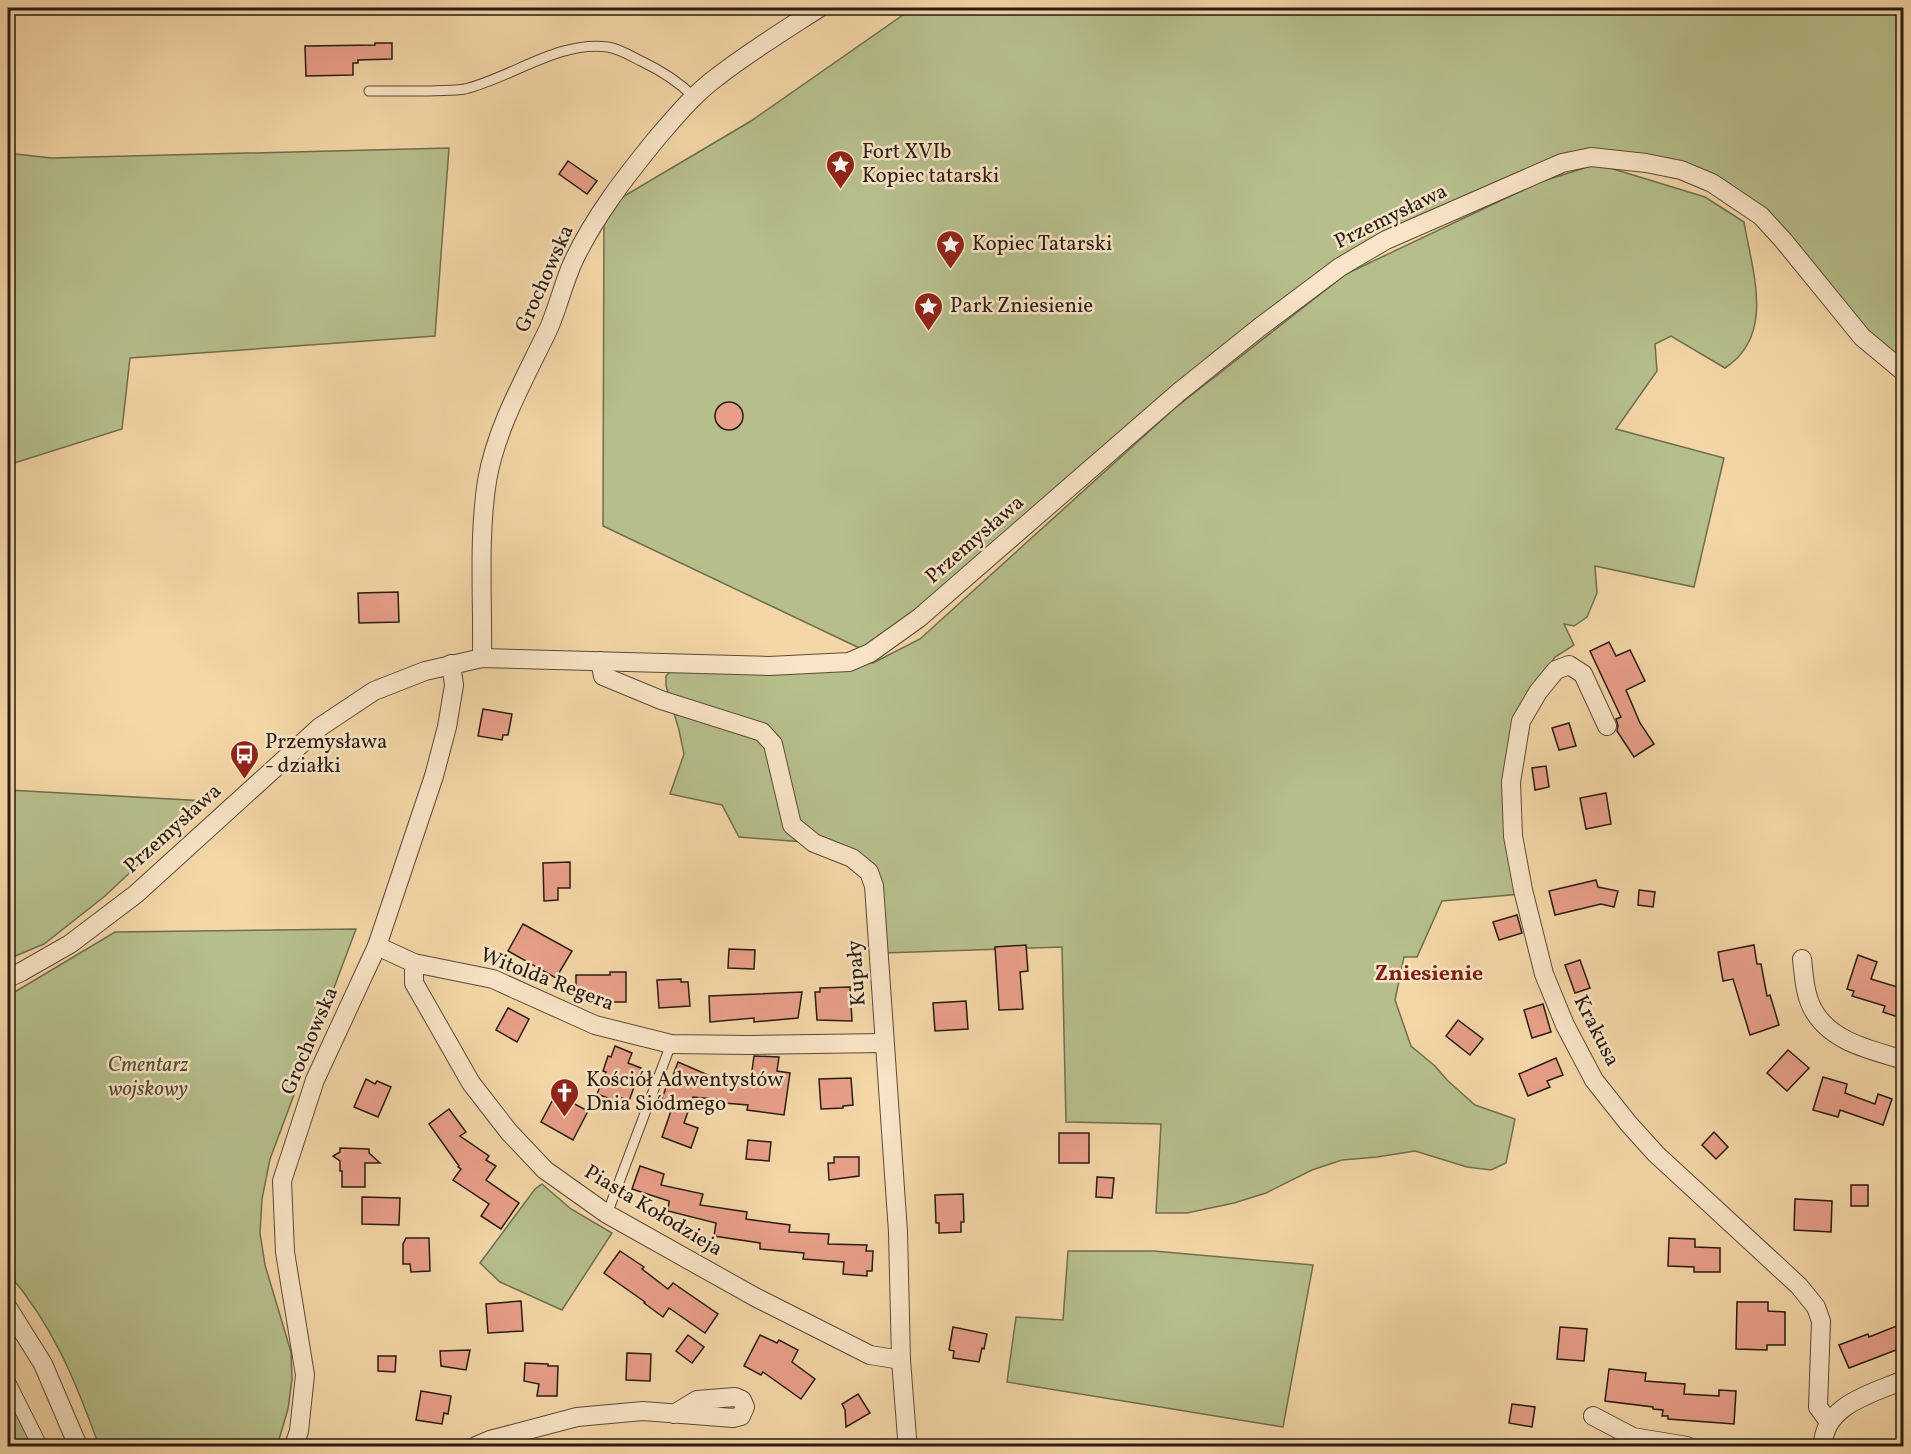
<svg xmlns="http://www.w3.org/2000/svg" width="1911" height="1454" font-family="Vollkorn,serif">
<rect width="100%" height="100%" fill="#f4d6a7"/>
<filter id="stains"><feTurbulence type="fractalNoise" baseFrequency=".00333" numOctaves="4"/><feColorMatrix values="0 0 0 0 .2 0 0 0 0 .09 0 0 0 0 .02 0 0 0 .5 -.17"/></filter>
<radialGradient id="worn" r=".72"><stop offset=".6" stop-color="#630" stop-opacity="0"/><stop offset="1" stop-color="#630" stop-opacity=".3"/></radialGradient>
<g fill="#b6bf8c" stroke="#6f6e50" stroke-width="1.5">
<path d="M913 8H1903V372L1783 240 1712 183 1591 157 1340 267 870 653 603 526 604 208 751 121Z"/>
<path d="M449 148 435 336 130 358 122 429 8 465V153L51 158Z"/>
<path d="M1597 164 1705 197 1744 222C1752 271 1776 335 1725 368L1671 336 1655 344 1657 371 1616 429 1724 458 1694 587 1595 566 1597 593 1587 617 1574 626 1564 624 1574 645 1555 657 1524 702 1509 742 1521 894 1442 901 1417 957H1404L1395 1000 1411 1046 1435 1066 1447 1080 1475 1105 1515 1119 1506 1163 1491 1170 1467 1167 1415 1151 1377 1157 1342 1160 1312 1170 1266 1193 1234 1203 1187 1213H1156L1161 1124 1066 1122 1062 947 884 953 883 904 843 845 739 837 722 805 670 794 684 754 679 730 666 686V676L673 669 873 663 920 639 1175 408 1346 274 1540 182Z"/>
<path d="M8 790 206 801 105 896 44 944 8 959Z"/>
<path d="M356 929 270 1159 262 1199 260 1233 265 1265 291 1352 292 1379 288 1409 277 1446H99C76 1382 53 1325 8 1273V996L115 932Z"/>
<path d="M542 1184 571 1209 612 1233 562 1310 500 1282 480 1263 535 1189Z"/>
<path d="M1068 1251H1154L1313 1265 1283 1427 1007 1382 1016 1317 1063 1320Z"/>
<path d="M8 1376 46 1446H8Z"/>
</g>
<g fill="#e89f89" stroke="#281c13" stroke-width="1.5">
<path d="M375 43H392V59L358 60V63H353V75L306 76 305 46 375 45Z"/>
<path d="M568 161 597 181 587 194 559 174Z"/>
<circle cx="729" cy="416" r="14"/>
<path d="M398 592 399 622 359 623 358 593Z"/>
<path d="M1609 642 1616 656 1630 650 1645 681 1626 690 1640 723 1654 744 1634 757 1617 731 1618 726 1616 719 1621 717 1590 651Z"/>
<path d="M483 709 512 714 508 735H503L502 740 478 736Z"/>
<path d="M1569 723 1576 746 1559 750 1552 728Z"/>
<path d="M1546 766 1549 787 1535 790 1532 768Z"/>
<path d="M1606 793 1611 824 1586 829 1580 798Z"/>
<path d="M570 862V888H558V900L544 901 543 863Z"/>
<path d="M1596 880 1598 887 1618 891 1614 907 1601 904 1555 915 1549 891Z"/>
<path d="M1639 890 1655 892 1653 907 1638 905Z"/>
<path d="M1517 915 1522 933 1499 940 1493 922Z"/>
<path d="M523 924 572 951 556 978 508 951Z"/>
<path d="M1026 945 1028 971 1020 972 1023 1009 999 1010 995 947Z"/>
<path d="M1754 945 1757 964H1761L1767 996 1770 995 1779 1025 1750 1035 1733 979 1723 981 1718 952Z"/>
<path d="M729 949 755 950 754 969 728 968Z"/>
<path d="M1858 955 1877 962 1871 979 1904 989V1019L1883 1012 1885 1006 1852 996 1854 991 1847 989Z"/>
<path d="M1580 960 1590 988 1575 993 1565 965Z"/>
<path d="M610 972H626V1002H611V998L576 997V975H610Z"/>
<path d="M681 979V982H688L690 1006 659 1008 657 980Z"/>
<path d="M850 987 852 1021 817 1020 815 992H820V988Z"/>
<path d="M802 992 798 1018 754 1022V1018L710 1022 709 996Z"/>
<path d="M966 1001 968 1029 935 1031 933 1003Z"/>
<path d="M1543 1004 1551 1032 1532 1038 1524 1010Z"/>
<path d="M508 1008 529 1019 517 1042 496 1030Z"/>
<path d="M1458 1020 1483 1039 1470 1055 1446 1036Z"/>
<path d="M615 1046 632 1053 628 1063 641 1068 629 1101 622 1098 621 1103 597 1094 606 1072 603 1071 608 1056 611 1057Z"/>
<path d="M1788 1050 1809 1068 1787 1091 1767 1073Z"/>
<path d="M754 1056 779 1057 777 1071 790 1073 784 1115 747 1110 748 1105 724 1103V1100L693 1097 684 1123 698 1128 691 1148 662 1137 673 1105 661 1101 667 1085 669 1086 678 1062 708 1075 751 1078Z"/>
<path d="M1556 1058 1563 1075 1547 1081 1550 1087 1528 1096 1519 1074Z"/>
<path d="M1823 1077 1847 1084 1845 1093 1875 1104 1878 1094 1892 1099 1883 1125 1840 1110 1838 1117 1813 1110Z"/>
<path d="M851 1078 853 1105 843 1106V1108L821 1109 819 1079Z"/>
<path d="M366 1079 375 1084 377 1081 391 1087 378 1117 354 1107Z"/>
<path d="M556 1094 588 1111 573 1140 541 1122Z"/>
<path d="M449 1109 466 1132 460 1136 489 1156 486 1160 496 1166 486 1180 519 1203 501 1229 481 1216 489 1204 453 1180 461 1169 458 1167 459 1166 429 1124Z"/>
<path d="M1714 1132 1728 1147 1716 1159 1702 1145Z"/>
<rect x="1059" y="1133" width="30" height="30"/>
<path d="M748 1140 771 1142 769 1161 746 1159Z"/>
<path d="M340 1148 369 1149V1153L380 1163H365V1187H342V1171H340V1161L333 1156 340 1152Z"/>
<path d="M834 1157H859V1176L829 1180 828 1163H834Z"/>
<path d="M640 1166 664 1174 661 1185 703 1194 700 1205 747 1212 746 1219 790 1225 789 1232 829 1234 828 1244 867 1245 866 1251H873L872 1271H867V1276L843 1274 844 1262 803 1259 804 1253 760 1249V1243L714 1236 716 1223 668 1211 669 1201 632 1189Z"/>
<path d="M1097 1177 1114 1178 1112 1198 1096 1197Z"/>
<rect x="1851" y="1185" width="17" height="21"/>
<path d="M963 1194 964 1222H961V1232L939 1233V1223H936L935 1195Z"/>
<path d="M362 1197 400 1198 399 1225 362 1224Z"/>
<path d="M1795 1199 1832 1201 1831 1232 1794 1230Z"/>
<path d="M406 1238H429L430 1271 411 1272 410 1264H403V1244Z"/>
<path d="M1669 1238 1695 1239V1247L1720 1248V1272H1694V1267L1668 1266Z"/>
<path d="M620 1251 644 1267 642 1269 668 1289 673 1283 718 1314 705 1333 669 1308 663 1317 644 1303 645 1302 604 1273Z"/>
<path d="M521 1301 523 1331 488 1333 486 1304Z"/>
<path d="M1737 1302H1768V1311L1785 1312V1345H1767V1350L1736 1349Z"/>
<path d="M1904 1323V1347L1849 1368 1839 1345 1868 1334 1869 1337Z"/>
<path d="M953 1327 987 1334 984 1349 982 1348 979 1362 953 1358 954 1351 949 1350Z"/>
<path d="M1560 1327 1587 1329 1584 1361 1557 1359Z"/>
<path d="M688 1335 704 1347 692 1363 676 1351Z"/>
<path d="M760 1335 777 1343 779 1340 798 1350 792 1362 815 1379 801 1399 763 1372 761 1375 744 1366Z"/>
<path d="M470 1350 466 1370 441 1366 440 1351Z"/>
<path d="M627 1353 651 1354 650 1381 626 1380Z"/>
<path d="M378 1356H396L395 1372 378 1371Z"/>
<path d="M525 1363 548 1364V1366H558L557 1396H537L539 1384 524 1381Z"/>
<path d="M1609 1369 1646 1373 1645 1381 1685 1384 1684 1394 1719 1396V1390L1736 1391 1734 1424 1668 1419V1416H1662L1663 1410 1653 1409V1407L1605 1401Z"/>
<path d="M421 1391 451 1396 448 1414 444 1413 442 1424 416 1420Z"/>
<path d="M858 1394 870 1413 846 1427 845 1410 842 1404Z"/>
<path d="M1512 1404 1535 1407 1532 1427 1509 1423Z"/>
</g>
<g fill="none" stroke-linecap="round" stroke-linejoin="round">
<defs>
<g id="service">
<path d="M369 91C389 91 409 91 429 91 441 90 453 91 465 89 511 78 559 40 608 47 620 49 631 56 641 61 660 70 679 82 694 97"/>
<path d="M607 1214 671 1044"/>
</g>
<path id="pedestrian" d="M8 1382 40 1446"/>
<g id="minor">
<path d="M482 658C483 599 478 539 487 481 496 428 525 378 548 330 558 308 563 284 573 262 594 217 626 176 657 138 676 116 694 94 717 77 749 52 785 30 819 8"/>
<path d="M600 661 603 676 661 700 762 732 773 744 792 825 814 843 852 858 869 872 874 886 898 1232 901 1360 907 1438 906 1446"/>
<path d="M1607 726 1583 674 1569 665 1556 670 1538 692 1521 721 1511 782 1513 836 1523 890 1544 974 1565 1025 1594 1080 1628 1123 1656 1154 1799 1286 1816 1307 1821 1321 1818 1407 1829 1422"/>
<path d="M377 946 414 963 493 979 595 1025 671 1044 749 1045 884 1043"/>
<path d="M1802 959C1804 977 1805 998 1815 1013 1834 1043 1872 1050 1904 1060"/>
<path d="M414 963V983L471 1083 509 1132 545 1170 607 1214 755 1297 870 1355 901 1360"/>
<path d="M8 978 21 972 70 944 136 894 320 727 374 691 425 671 482 658 769 666 849 662 870 653 919 618 1179 392 1260 327 1340 267 1386 240 1562 163 1591 157 1646 163 1681 170 1712 183 1761 216 1783 240 1862 337 1904 372"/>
<path d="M8 1308 43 1364 78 1446"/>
<path d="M1593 1416 1633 1437 1687 1446"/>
<path d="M294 1446 299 1431 305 1375 285 1252 282 1181 315 1080 377 946 434 776 447 727 454 685 451 664"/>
<path d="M476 1446 490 1440 577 1417 643 1411 733 1418 741 1416 745 1407 742 1400 735 1397 697 1400 674 1414"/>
<path d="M1823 1446C1823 1405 1873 1393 1904 1380"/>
</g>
</defs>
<use href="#service" stroke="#5b4a38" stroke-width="11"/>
<use href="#pedestrian" stroke="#5b4a38" stroke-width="16"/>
<use href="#minor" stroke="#5b4a38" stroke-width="20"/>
<use href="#service" stroke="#f8e4c6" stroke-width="9"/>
<use href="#pedestrian" stroke="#f8e4c6" stroke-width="14"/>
<use href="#minor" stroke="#f8e4c6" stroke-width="18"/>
</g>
<defs>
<symbol id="sight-pin" viewBox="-11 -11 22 30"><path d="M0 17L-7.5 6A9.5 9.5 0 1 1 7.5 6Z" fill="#8f2418" stroke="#f8e4c6"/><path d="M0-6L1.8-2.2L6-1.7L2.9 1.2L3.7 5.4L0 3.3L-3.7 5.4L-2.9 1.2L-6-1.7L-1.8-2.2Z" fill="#fff"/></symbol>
<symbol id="bus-pin" viewBox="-11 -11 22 30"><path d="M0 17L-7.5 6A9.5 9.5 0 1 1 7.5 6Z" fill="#8f2418" stroke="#f8e4c6"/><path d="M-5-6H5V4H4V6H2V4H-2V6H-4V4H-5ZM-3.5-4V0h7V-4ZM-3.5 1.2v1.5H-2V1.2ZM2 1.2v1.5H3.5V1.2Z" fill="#fff"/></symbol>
<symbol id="church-pin" viewBox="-11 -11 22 30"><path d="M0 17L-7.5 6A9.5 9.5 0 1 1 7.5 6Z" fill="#8f2418" stroke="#f8e4c6"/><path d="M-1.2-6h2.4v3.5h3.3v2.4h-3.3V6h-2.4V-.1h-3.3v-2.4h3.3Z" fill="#fff"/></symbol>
</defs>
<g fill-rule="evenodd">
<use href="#sight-pin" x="824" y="148" width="33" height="45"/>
<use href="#sight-pin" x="934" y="228" width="33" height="45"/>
<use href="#sight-pin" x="912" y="290" width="33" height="45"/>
<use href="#bus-pin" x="228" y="738" width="33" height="45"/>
<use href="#church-pin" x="548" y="1076" width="33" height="45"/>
</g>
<g text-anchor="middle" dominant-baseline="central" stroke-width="5" stroke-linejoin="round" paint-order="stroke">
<g font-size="21" fill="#281c13" stroke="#f8e4c6" text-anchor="start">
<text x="862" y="152">Fort XVIb<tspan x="862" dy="24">Kopiec tatarski</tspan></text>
<text x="972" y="244">Kopiec Tatarski</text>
<text x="950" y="306">Park Zniesienie</text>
<text x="265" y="742">Przemysława<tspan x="265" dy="24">- działki</tspan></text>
<text x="586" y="1080">Kościół Adwentystów<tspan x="586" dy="24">Dnia Siódmego</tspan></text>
</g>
<g font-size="21" fill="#281c13" stroke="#f8e4c6">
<text transform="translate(1391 217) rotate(-26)">Przemysława</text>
<text transform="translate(545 279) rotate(-66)">Grochowska</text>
<text transform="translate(975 540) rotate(-41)">Przemysława</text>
<text transform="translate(173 829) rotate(-42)">Przemysława</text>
<text transform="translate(857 973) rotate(-94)">Kupały</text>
<text transform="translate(547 980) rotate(21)">Witolda Regera</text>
<text transform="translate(1596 1031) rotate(63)">Krakusa</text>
<text transform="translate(310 1041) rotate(-67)">Grochowska</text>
<text transform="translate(653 1211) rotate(31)">Piasta Kołodzieja</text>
</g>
<g font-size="21" font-style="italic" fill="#534d37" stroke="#f8e4c6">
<text x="148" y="1065">Cmentarz<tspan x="148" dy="24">wojskowy</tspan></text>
</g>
<g font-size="22" font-weight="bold" fill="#7a1f14" stroke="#f8e4c6">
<text x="1429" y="974">Zniesienie</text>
</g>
</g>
<rect width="1911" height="1454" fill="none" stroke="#f4d6a7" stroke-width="30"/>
<rect x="9" y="9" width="1893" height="1436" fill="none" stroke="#281c13" stroke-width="3"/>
<rect x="15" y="15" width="1881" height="1424" fill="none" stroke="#281c13" stroke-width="1.5"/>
<rect width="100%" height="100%" filter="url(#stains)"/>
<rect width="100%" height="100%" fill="url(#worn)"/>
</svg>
